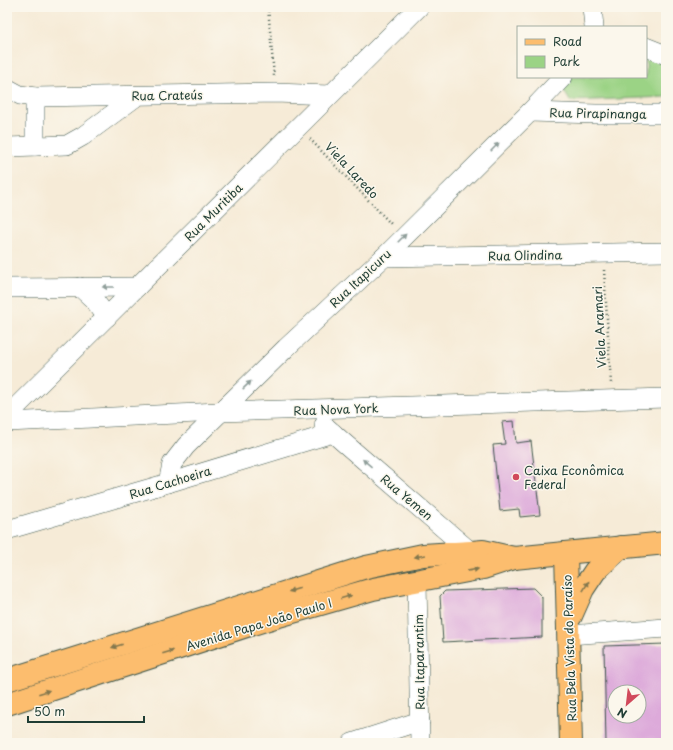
<svg xmlns="http://www.w3.org/2000/svg" width="673" height="750" font-family="'Playpen Sans',sans-serif">
<rect width="100%" height="100%" fill="#fbf7ec"/>
<filter id="ink" filterUnits="userSpaceOnUse"><feTurbulence type="fractalNoise" baseFrequency=".025" numOctaves="2"/><feDisplacementMap in="SourceGraphic" scale="8" xChannelSelector="R" yChannelSelector="G"/><feConvolveMatrix kernelMatrix="1 2 1 2 8 2 1 2 1" color-interpolation-filters="sRGB"/></filter>
<filter id="wash" filterUnits="userSpaceOnUse"><feTurbulence type="fractalNoise" baseFrequency=".012" numOctaves="4" result="noise"/><feDisplacementMap in="SourceGraphic" scale="16" xChannelSelector="R" yChannelSelector="G"/><feGaussianBlur stdDeviation="0.9" result="paint"/><feColorMatrix in="noise" values="0 0 0 0 0 0 0 0 0 0 0 0 0 0 0 0 0 1.4 0 .05"/><feComposite in="paint" operator="in"/></filter>
<g filter="url(#wash)">
<rect width="100%" height="100%" fill="#f6ebd7"/>
<path fill="#9bd385" stroke="#5d885c" d="M646 57 666 66V97L570 101 564 91 565 82 570 77H646Z"/>
<g id="blocks">
<g fill="#ddaada" fill-rule="evenodd">
<path d="M514 421 516 443 531 441 540 515 520 517 519 509 500 511 493 445 505 444 502 422Z"/>
<path d="M533 588 542 597V637L443 642 440 596 445 591Z"/>
<path d="M666 644V743H606L604 646ZM615 692H639V716H615Z"/>
</g>
</g>
</g>
<g filter="url(#ink)">
<use href="#blocks" fill-opacity="0" stroke="#3f574c" stroke-width="1"/>
<g fill="none" stroke-linecap="round" stroke-linejoin="round">
<defs>
<g id="minor">
<path d="M592 7 594 27"/>
<path d="M646 47 666 55"/>
<path d="M7 88 20 95 35 97 275 93 329 95"/>
<path d="M530 112 596 114H666"/>
<path d="M35 146V97"/>
<path d="M7 147 67 145 83 136 137 96"/>
<path d="M384 257 666 252"/>
<path d="M80 287 95 301 107 317"/>
<path d="M7 288 137 287"/>
<path d="M7 416 419 7"/>
<path d="M7 422 219 412 666 398"/>
<path d="M324 425 343 442 471 552"/>
<path d="M168 483 172 464 186 446 286 348 384 257 530 112 563 77"/>
<path d="M7 530 168 483 333 433"/>
<path d="M417 581 420 743"/>
<path d="M569 635 666 628"/>
<path d="M352 743 420 721"/>
</g>
<g id="major">
<path d="M566 553 571 743"/>
<path d="M571 616 583 589 595 571 621 547"/>
<path d="M7 680 366 567 423 555 471 552 483 551 514 558"/>
<path d="M7 704 265 620 373 589 483 568 514 558 666 543"/>
</g>
</defs>
<use href="#minor" stroke="#3f574c" stroke-width="20"/>
<use href="#major" stroke="#3f574c" stroke-width="24"/>
<g stroke="#3f574c" stroke-width="2.5" stroke-dasharray="1 3" stroke-linecap="butt">
<path d="M268 7 274 76"/>
<path d="M310 139 392 225"/>
<path d="M604 270 611 384"/>
</g>
<use href="#minor" stroke="#fff" stroke-width="19"/>
<use href="#major" stroke="#fcbd6e" stroke-width="22"/>
</g>
<defs><path id="oneway-solid" d="M-6-.8H1V-3.2L6.5 0L1 3.2V.8H-6Z"/></defs>
<g fill="#8f9e9a">
<use href="#oneway-solid" transform="translate(495 147) rotate(-45)"/>
<use href="#oneway-solid" transform="translate(402 238) rotate(-45)"/>
<use href="#oneway-solid" transform="translate(108 287) rotate(-180)"/>
<use href="#oneway-solid" transform="translate(247 385) rotate(-44)"/>
<use href="#oneway-solid" transform="translate(367 463) rotate(-140)"/>
</g>
<g fill="#82774e">
<use href="#oneway-solid" transform="translate(420 556) rotate(170)"/>
<use href="#oneway-solid" transform="translate(473 570) rotate(-11)"/>
<use href="#oneway-solid" transform="translate(586 586) rotate(-59)"/>
<use href="#oneway-solid" transform="translate(294 590) rotate(163)"/>
<use href="#oneway-solid" transform="translate(346 597) rotate(-16)"/>
<use href="#oneway-solid" transform="translate(117 646) rotate(163)"/>
<use href="#oneway-solid" transform="translate(168 652) rotate(-18)"/>
<use href="#oneway-solid" transform="translate(44 692) rotate(-18)"/>
</g>
</g>
<circle fill="#d1495b" stroke="#fbf7ec" stroke-width="1.5" cx="516" cy="477" r="4"/>
<g text-anchor="middle" dominant-baseline="central" stroke-width="3" stroke-linejoin="round" paint-order="stroke">
<g font-size="12" fill="#1f3d34" stroke="#fbf7ec">
<text transform="translate(167 95) rotate(-1)">Rua Crateús</text>
<text transform="translate(598 113) rotate(1)">Rua Pirapinanga</text>
<text transform="translate(352 170) rotate(47)">Viela Laredo</text>
<text transform="translate(213 212) rotate(-45)">Rua Muritiba</text>
<text transform="translate(525 255) rotate(-1)">Rua Olindina</text>
<text transform="translate(360 278) rotate(-43)">Rua Itapicuru</text>
<text transform="translate(599 327) rotate(-93)">Viela Aramari</text>
<text transform="translate(336 409) rotate(-2)">Rua Nova York</text>
<text transform="translate(170 482) rotate(-17)">Rua Cachoeira</text>
<text transform="translate(407 497) rotate(40)">Rua Yemen</text>
<text transform="translate(259 624) rotate(-17)">Avenida Papa João Paulo I</text>
<text transform="translate(569 648) rotate(-92)">Rua Bela Vista do Paraíso</text>
<text transform="translate(419 662) rotate(-91)">Rua Itaparantim</text>
</g>
<g font-size="12" fill="#1f3d34" stroke="#fbf7ec" text-anchor="start">
<text x="524" y="470">Caixa Econômica<tspan x="524" dy="14">Federal</tspan></text>
</g>
</g>
<rect width="673" height="750" fill="none" stroke="#fbf7ec" stroke-width="24"/>
<rect x="517" y="26" width="130" height="52" fill="#fbf7ec" stroke="#a3ada2"/>
<rect x="525" y="39" width="20" height="6" fill="#fcbd6e" stroke="#a3ada2"/>
<text x="553" y="46" font-size="12" fill="#1f3d34">Road</text>
<rect x="525" y="56" width="20" height="12" fill="#9bd385" stroke="#a3ada2"/>
<text x="553" y="66" font-size="12" fill="#1f3d34">Park</text>
<g transform="translate(627 704) rotate(208)"><circle r="19" fill="#fbf7ec" stroke="#a3ada2"/>
<path d="M0-3L7 15L0 10L-7 15Z" fill="#d1495b"/>
<text y="-6" font-size="11" font-weight="bold" text-anchor="middle" fill="#1f3d34">N</text>
</g>
<path d="M28 716v6h116v-6" fill="none" stroke="#1f3d34" stroke-width="2"/>
<text x="34" y="716" font-size="12" fill="#1f3d34" stroke="#fbf7ec" stroke-width="3" paint-order="stroke">50 m</text>
</svg>
